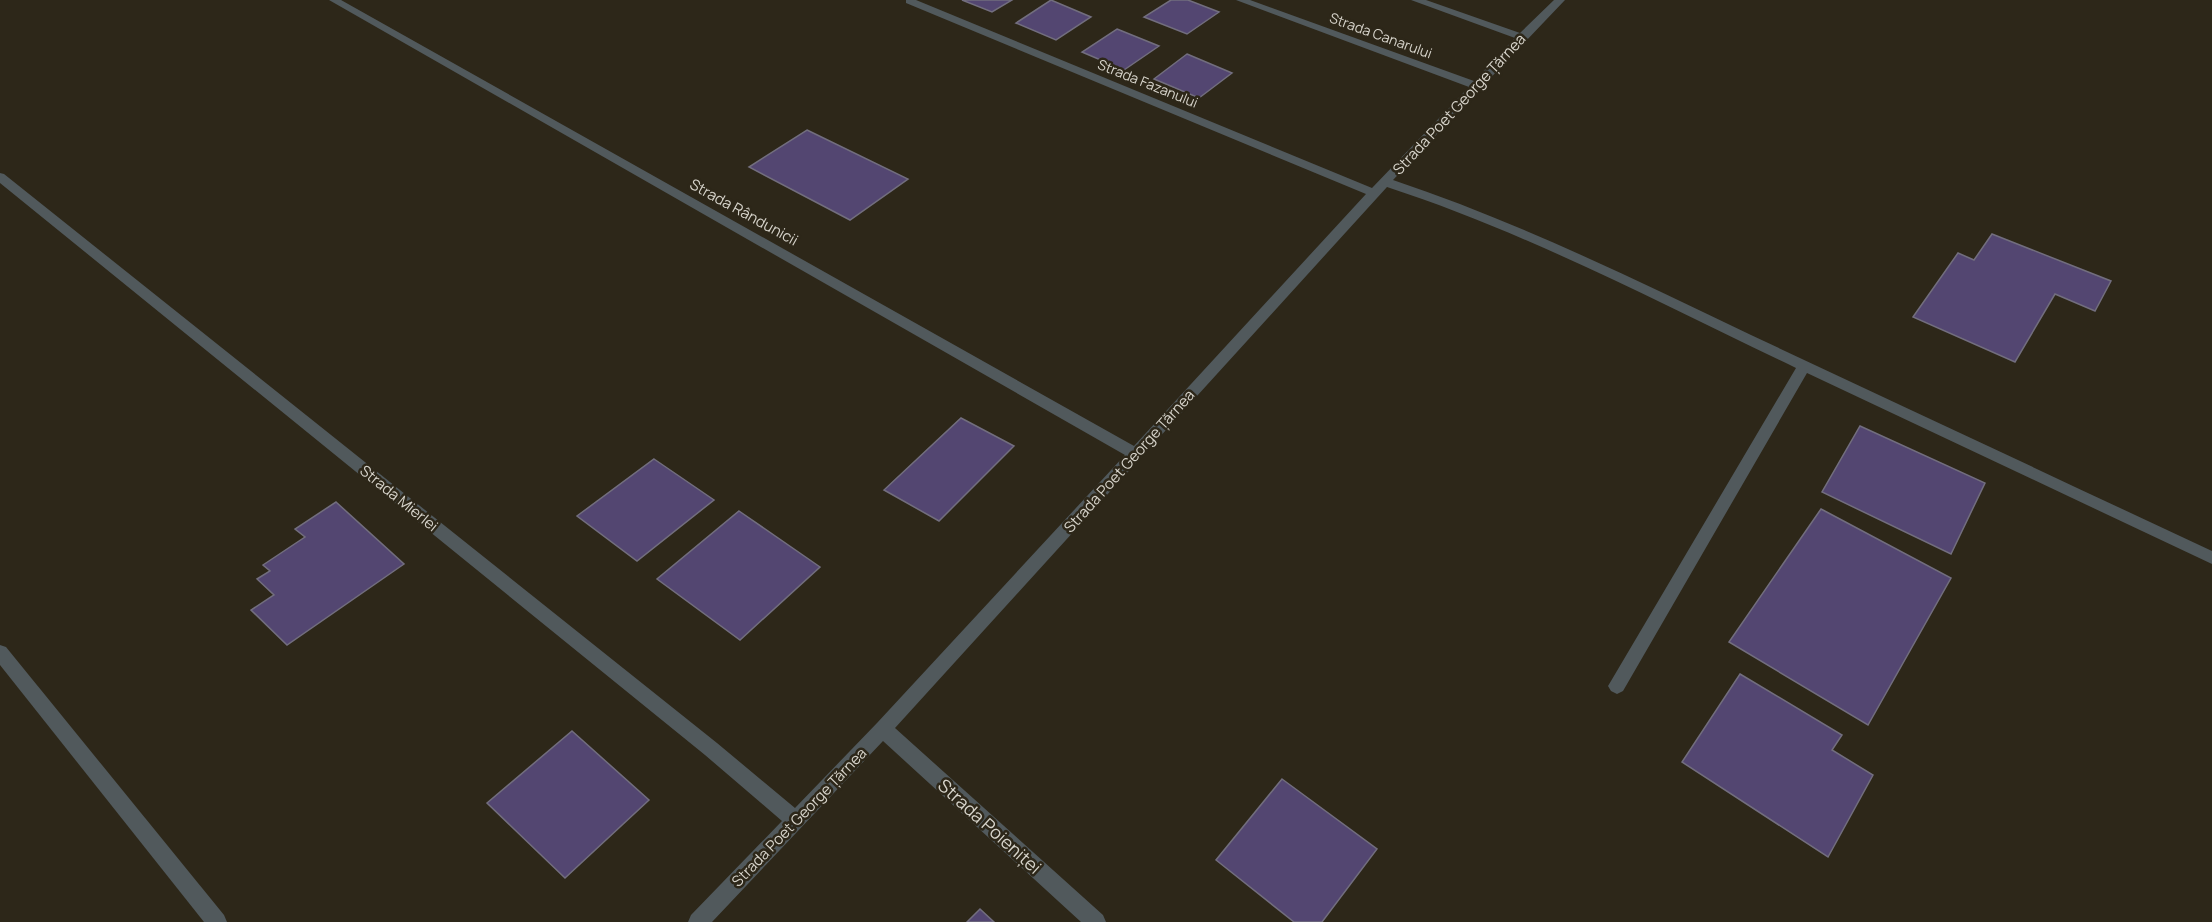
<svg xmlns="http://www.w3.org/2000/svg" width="2212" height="922" font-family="Manrope,sans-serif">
<rect width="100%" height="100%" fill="#2d2719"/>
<g fill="#534671" stroke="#726e7e" stroke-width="1.5">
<path d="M962 0H1012L992 12Z"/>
<path d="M1051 0 1091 17 1056 40 1016 23Z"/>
<path d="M1171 0H1188L1219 12 1187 34 1144 17Z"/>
<path d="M1117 29 1159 46 1124 70 1082 52Z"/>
<path d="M1187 54 1232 73 1199 98 1154 79Z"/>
<path d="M807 130 908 179 850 220 749 167Z"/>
<path d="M1992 234 2111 281 2095 311 2055 294 2015 362 1913 317 1958 253 1974 260Z"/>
<path d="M961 418 1014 446 939 521 884 490Z"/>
<path d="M1860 426 1985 483 1951 554 1822 492Z"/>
<path d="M654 459 714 500 637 561 577 516Z"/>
<path d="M336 502 404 564 287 645 251 610 274 595 257 579 270 571 263 565 305 537 295 529Z"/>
<path d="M1821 509 1951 578 1868 725 1729 642Z"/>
<path d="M739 511 820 567 740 640 657 579Z"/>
<path d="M1740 674 1842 735 1832 750 1873 775 1828 857 1682 762Z"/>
<path d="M572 731 649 800 565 878 487 803Z"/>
<path d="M1282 779 1377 849 1322 922H1294L1216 860Z"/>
<path d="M980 909 994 922H967Z"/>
</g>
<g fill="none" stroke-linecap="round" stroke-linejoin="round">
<g fill="#51595c" fill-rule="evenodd">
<path d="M329 0H341L1134 446 1366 194 906 3V0H916L1372 188 1469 87 1236 0H1250L1474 81 1515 38 1411 0H1426L1520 33 1554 0H1565L1393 180C1516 221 1634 279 1751 335 1905 407 2058 479 2212 551V564L1807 373 1623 691 1617 694 1611 691 1608 686 1611 681 1796 368C1662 304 1528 233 1387 187L895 728 1103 915 1106 922H1081L883 741 712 922H688L691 915 782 821 705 755 0 183V173L4 174 717 743 795 808 877 723 1125 455Z"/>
<path d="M0 645 6 647 224 915 227 922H204L0 665Z"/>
</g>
</g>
<g text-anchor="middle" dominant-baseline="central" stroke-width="5" stroke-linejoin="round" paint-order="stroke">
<g font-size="14" fill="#d6d3ca" stroke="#2d2719">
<text transform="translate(1381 35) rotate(20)">Strada Canarului</text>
<text transform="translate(1148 83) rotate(22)">Strada Fazanului</text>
</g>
<g font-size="15" fill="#d6d3ca" stroke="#2d2719">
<text transform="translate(1459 104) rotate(-47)">Strada Poet George Țărnea</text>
<text transform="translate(744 212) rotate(29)">Strada Rândunicii</text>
<text transform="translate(1129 461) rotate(-48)">Strada Poet George Țărnea</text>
<text transform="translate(399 498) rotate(39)">Strada Mierlei</text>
<text transform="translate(799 817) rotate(-46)">Strada Poet George Țărnea</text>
</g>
<g font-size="18" fill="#d6d3ca" stroke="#2d2719">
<text transform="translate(990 826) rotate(42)">Strada Poieniței</text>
</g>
</g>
</svg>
